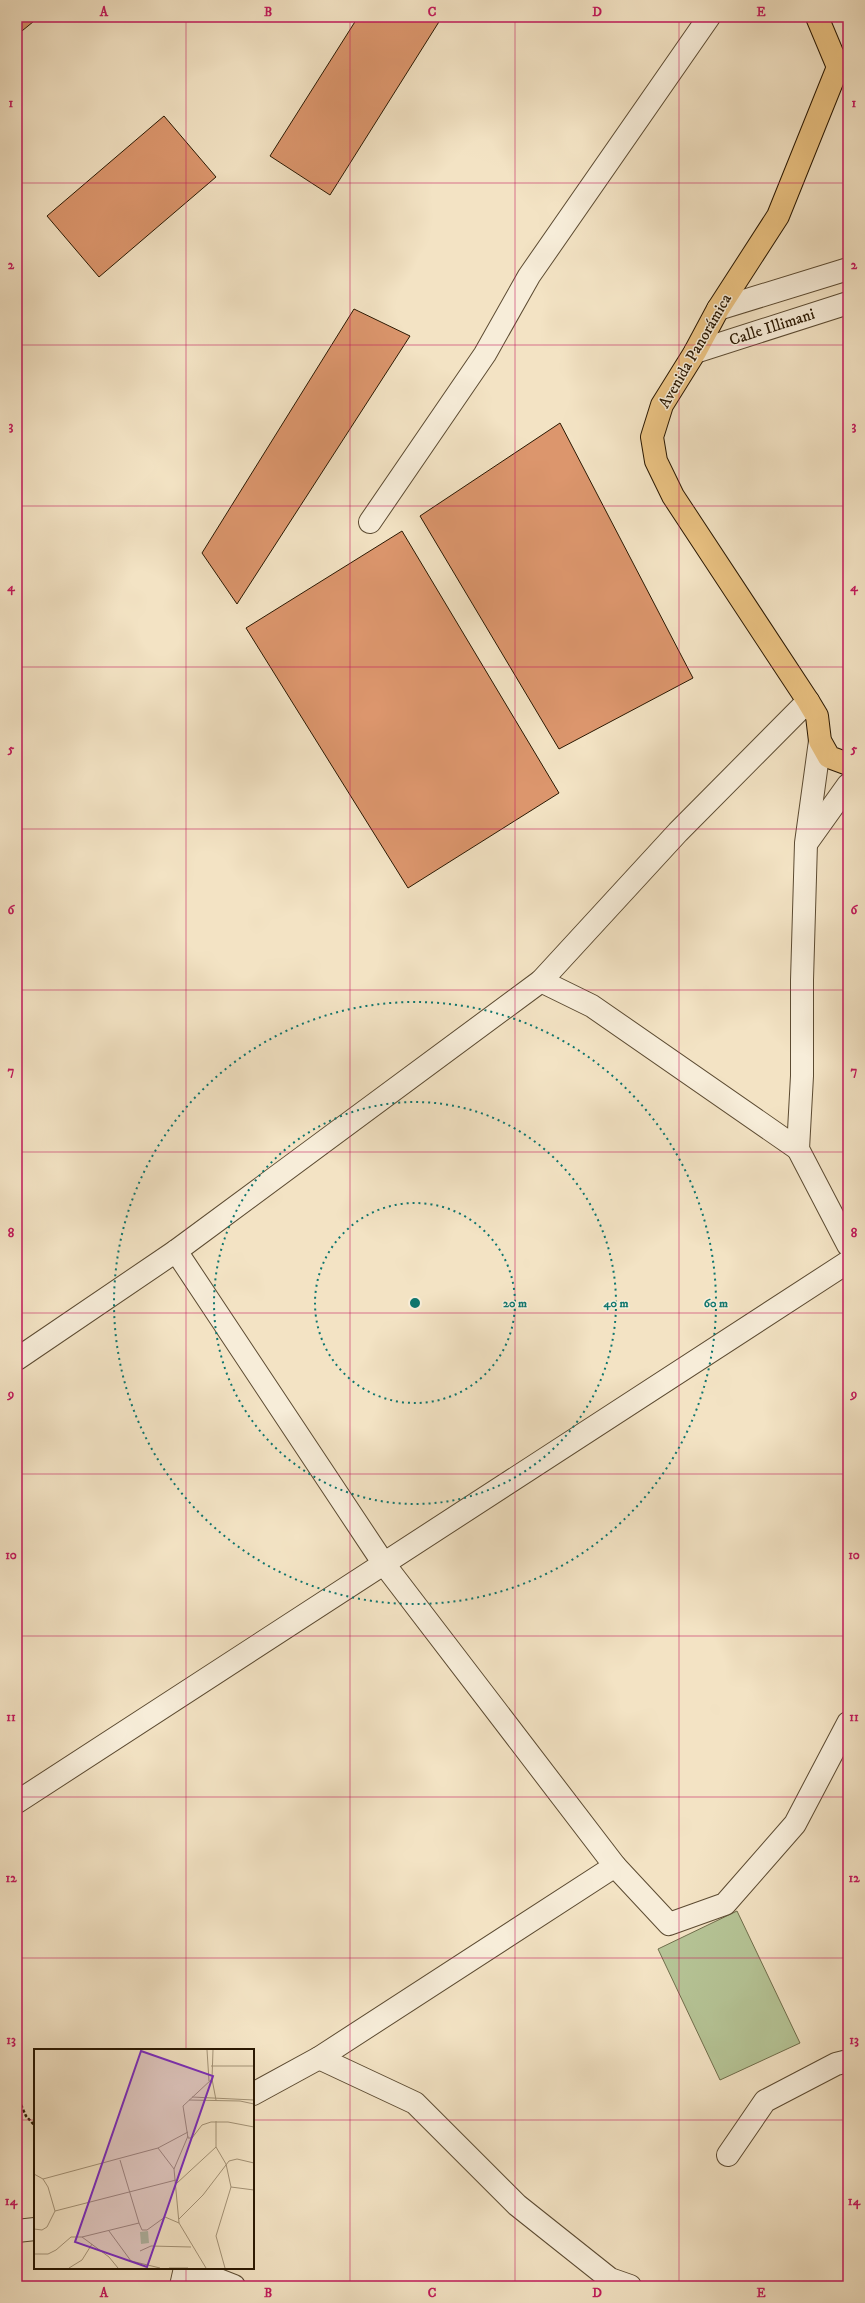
<svg xmlns="http://www.w3.org/2000/svg" width="865" height="2303" font-family="'IM FELL DW Pica',serif">
<rect width="100%" height="100%" fill="#f3e3c4"/>
<filter id="stains"><feTurbulence type="fractalNoise" baseFrequency=".005" numOctaves="4"/><feColorMatrix values="0 0 0 0 .2 0 0 0 0 .09 0 0 0 0 .02 0 0 0 .5 -.17"/></filter>
<radialGradient id="worn" r=".72"><stop offset=".6" stop-color="#630" stop-opacity="0"/><stop offset="1" stop-color="#630" stop-opacity=".3"/></radialGradient>
<path fill="#b6c597" stroke="#706e4c" d="M737 1911 800 2043 720 2080 658 1949Z"/>
<g fill="#dc966d" stroke="#2a1802">
<path d="M17 17H39L17 35Z"/>
<path d="M358 17H442L330 195 270 156Z"/>
<path d="M164 116 216 177 99 277 47 216Z"/>
<path d="M354 309 410 336 237 604 202 553Z"/>
<path d="M560 423 693 678 559 749 420 516Z"/>
<path d="M402 531 559 793 408 888 246 628Z"/>
</g>
<g fill="none" stroke-linecap="round" stroke-linejoin="round">
<defs>
<g id="minor">
<path d="M718 309 848 269"/>
<path d="M695 352 848 303"/>
<path d="M370 522 485 354 529 276 709 17"/>
<path d="M820 741 806 843 802 980V1076L798 1149 848 1245"/>
<path d="M808 841 848 785"/>
<path d="M541 981 592 1006 798 1149"/>
<path d="M176 1251 384 1564 615 1866"/>
<path d="M17 1359 176 1251 541 981 678 832 808 701"/>
<path d="M17 1802 848 1262"/>
<path d="M319 2058 415 2103 517 2205 610 2279 630 2286"/>
<path d="M253 2094 319 2058 615 1866 669 1924 725 1904 795 1824 848 1723"/>
<path d="M728 2155 765 2101 836 2064 848 2061"/>
<path d="M17 2231 35 2229"/>
<path d="M188 2268 234 2286"/>
<path d="M181 2286 185 2268"/>
</g>
<g id="major">
<path d="M817 17 838 67"/>
<path d="M848 59 838 67 778 216 718 309 695 352 662 405 652 437 656 461 673 496 808 701 817 716 820 741 829 757 848 764"/>
</g>
</defs>
<use href="#minor" stroke="#5c4b32" stroke-width="24"/>
<use href="#major" stroke="#2a1802" stroke-width="24"/>
<path stroke="#2a1802" stroke-width="2.5" stroke-dasharray="3 2" stroke-linecap="butt" d="M17 2096 26 2116 35 2126"/>
<use href="#minor" stroke="#f7edd9" stroke-width="22"/>
<use href="#major" stroke="#eac282" stroke-width="22"/>
</g>
<path fill="none" stroke="#c2185b" stroke-width="1" stroke-opacity="0.55" d="M186 17V2050M350 17V2286M515 17V2286M679 17V2286M17 183H848M17 345H848M17 506H848M17 667H848M17 829H848M17 990H848M17 1152H848M17 1313H848M17 1474H848M17 1636H848M17 1797H848M17 1958H848M17 2120H35M253 2120H848M186 2268V2286"/>
<g fill="none" stroke="#0f766e" stroke-width="2" stroke-dasharray="2 4">
<circle cx="415" cy="1303" r="100"/>
<circle cx="415" cy="1303" r="201"/>
<circle cx="415" cy="1303" r="301"/>
</g>
<g text-anchor="middle" dominant-baseline="central" stroke-width="3" stroke-linejoin="round" paint-order="stroke">
<g font-size="16" fill="#2a1802" stroke="#f7edd9">
<text transform="translate(772 327) rotate(-18)">Calle Illimani</text>
<text transform="translate(695 351) rotate(-60)">Avenida Panorámica</text>
</g>
</g>
<g transform="translate(34 2049)">
<rect width="220" height="220" fill="#f3e3c4"/>
<path d="M114 182 115 194 107 195 106 183Z" fill="#b6c597"/>
<path fill="none" stroke="#a39276" stroke-width="1" d="M173 1 175 32M179 1 178 30 149 57 154 89H158L168 76 177 73H194L220 78M177 17H220M178 30 182 51M158 48 220 51M155 51 206 52 220 55M182 72V98L192 115 197 138 182 187 191 219M154 87 140 120 145 174 172 219M124 99 140 120M86 111 105 174M0 125 9 130 14 138 21 162 13 178 8 181 0 180M9 130 124 99 154 83M143 134 182 98M197 138 220 141M21 162 142 131M145 170 169 146 195 112 203 110 220 114M75 182 97 212 126 219M48 188 75 208 84 219M106 202 117 197 157 198M0 205H14L22 201 37 188H48L105 174 108 181H113L131 168 145 174M35 219 48 211 58 195M135 219H154"/>
<path fill="#7b2cbf" fill-opacity="0.15" stroke="#7b2cbf" stroke-width="2" d="M107 2 179 27 113 218 41 193Z"/>
<rect width="220" height="220" fill="none" stroke="#2a1802" stroke-width="2"/>
</g>
<circle cx="415" cy="1303" r="6" fill="#0f766e" stroke="#f7edd9" stroke-width="2"/>
<g font-size="12" text-anchor="middle" font-weight="bold" fill="#0f766e" stroke="#f7edd9" stroke-width="3" stroke-linejoin="round" paint-order="stroke">
<text x="515" y="1307">20 m</text>
<text x="616" y="1307">40 m</text>
<text x="716" y="1307">60 m</text>
</g>
<rect width="865" height="2303" fill="none" stroke="#f3e3c4" stroke-width="44"/>
<rect x="22" y="22" width="821" height="2259" fill="none" stroke="#c2185b" stroke-width="1.5"/>
<g font-size="13" text-anchor="middle" font-weight="bold" fill="#c2185b">
<text x="104" y="16">A</text>
<text x="268" y="16">B</text>
<text x="432" y="16">C</text>
<text x="597" y="16">D</text>
<text x="761" y="16">E</text>
<text x="11" y="107">1</text>
<text x="854" y="107">1</text>
<text x="11" y="269">2</text>
<text x="854" y="269">2</text>
<text x="11" y="430">3</text>
<text x="854" y="430">3</text>
<text x="11" y="591">4</text>
<text x="854" y="591">4</text>
<text x="11" y="753">5</text>
<text x="854" y="753">5</text>
<text x="11" y="914">6</text>
<text x="854" y="914">6</text>
<text x="11" y="1075">7</text>
<text x="854" y="1075">7</text>
<text x="11" y="1237">8</text>
<text x="854" y="1237">8</text>
<text x="11" y="1398">9</text>
<text x="854" y="1398">9</text>
<text x="11" y="1559">10</text>
<text x="854" y="1559">10</text>
<text x="11" y="1721">11</text>
<text x="854" y="1721">11</text>
<text x="11" y="1882">12</text>
<text x="854" y="1882">12</text>
<text x="11" y="2044">13</text>
<text x="854" y="2044">13</text>
<text x="11" y="2205">14</text>
<text x="854" y="2205">14</text>
<text x="104" y="2297">A</text>
<text x="268" y="2297">B</text>
<text x="432" y="2297">C</text>
<text x="597" y="2297">D</text>
<text x="761" y="2297">E</text>
</g>
<rect width="100%" height="100%" filter="url(#stains)"/>
<rect width="100%" height="100%" fill="url(#worn)"/>
</svg>
